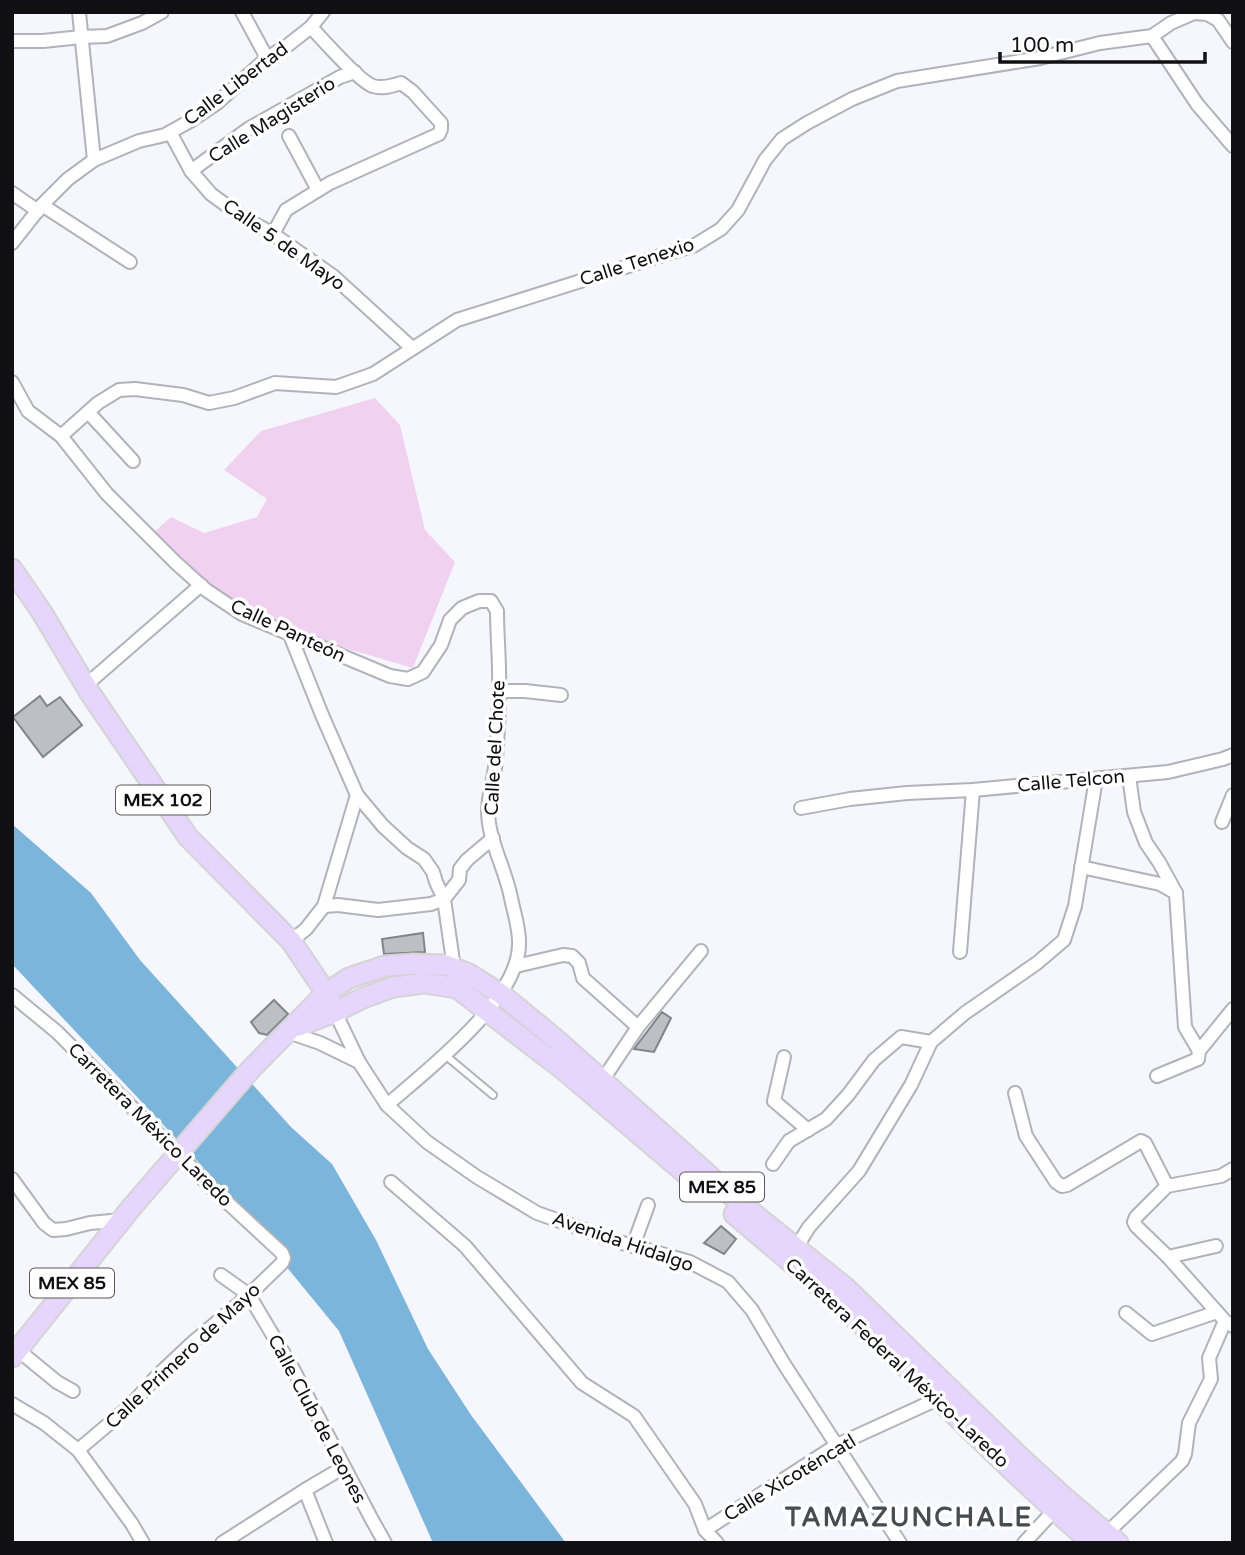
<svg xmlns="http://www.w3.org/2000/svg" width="1245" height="1555" font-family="'Varela Round',sans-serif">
<rect width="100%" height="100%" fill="#f6f7fe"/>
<path fill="#f0d2f0" d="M375 398 400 425 425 530 455 562 413 668 262 624 146 539 171 517 204 533 257 517 267 499 224 470 261 431Z"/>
<path fill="#7cb5db" d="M12 824 91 893 140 960 291 1127 332 1164 376 1240 428 1349 471 1415 566 1543H433L339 1331 218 1183 12 964Z"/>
<g fill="#bcc0c6" stroke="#81858b" stroke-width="2">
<path d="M40 696 47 706 60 697 82 725 43 757 13 717Z"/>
<path d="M423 933 425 952 384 954 382 939Z"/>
<path d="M274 1000 288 1014 267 1035 259 1033 251 1022Z"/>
<path d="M662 1012 671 1018 654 1052 634 1049Z"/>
<path d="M721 1226 736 1239 724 1254 704 1243Z"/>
</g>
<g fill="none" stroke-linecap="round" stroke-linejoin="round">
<defs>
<path id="lane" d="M445 1055 493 1095"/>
<g id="street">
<path d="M79 12 94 160"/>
<path d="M242 12 267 58"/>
<path d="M1152 36 1197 104 1233 146"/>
<path d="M12 41H43L81 37 107 36 142 23 162 12"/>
<path d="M170 132 191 171 211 194 241 216 273 234 333 276 412 348"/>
<path d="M289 136 318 190"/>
<path d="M191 171 248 129 340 77 355 72"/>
<path d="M12 193 38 211"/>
<path d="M42 205 130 262"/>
<path d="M273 234 286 210 330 183 439 134 441 129V123L413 92 401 83C392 86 382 89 373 86 360 82 322 39 311 27"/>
<path d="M12 243 42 205 68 179 94 160 139 141 165 135 190 121 217 103 267 58 288 45 311 27 323 12"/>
<path d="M12 382 28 411 61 436 107 494 176 563 206 590 242 614 390 676 408 679 423 672 441 645 450 620 462 608 479 601H491L497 611C497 637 500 664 499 690 499 713 498 736 496 759 495 776 488 794 488 811 488 840 506 870 511 898 514 913 520 930 519 945 518 1001 426 1071 387 1105"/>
<path d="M88 412 133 461"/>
<path d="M61 436 98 403 119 390 135 389 183 395 209 403 234 398 275 383 336 387 373 374 457 320 695 245 721 229 738 210 765 160 782 139 807 123 852 99 897 81 1040 58 1100 43 1152 36 1171 23 1194 13 1207 14 1218 20 1233 42"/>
<path d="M290 635 322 715 357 795 324 906 306 929 291 941"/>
<path d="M86 685 201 585"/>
<path d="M499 691H525L561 695"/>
<path d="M1129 776 1134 812 1146 843 1159 862 1176 893"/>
<path d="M357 795 383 826 407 848 424 859 433 872 436 882 444 899 454 968"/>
<path d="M801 808 850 799 907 793 973 790 1168 772 1223 759 1233 755"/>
<path d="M1222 822 1233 795"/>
<path d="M1081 867 1160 884 1176 893 1185 1027 1199 1051"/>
<path d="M324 906 338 905 378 910 431 904 444 899 459 880 460 869 467 860 493 838"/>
<path d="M960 952 973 790"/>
<path d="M516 966 563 955 572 956 579 963 583 978 638 1027"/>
<path d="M12 995 57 1032 215 1191 282 1253 284 1258 282 1263 249 1295 192 1343 157 1376 130 1406 78 1450"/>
<path d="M335 1012 359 1062 387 1105 427 1142 477 1177 537 1213 619 1242 690 1262 728 1282 752 1310 784 1364 900 1543"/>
<path d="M288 1032 320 1043 359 1062"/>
<path d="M784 1057 774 1101 808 1130"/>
<path d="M1157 1076 1198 1059 1199 1051 1233 1009"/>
<path d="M602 1081 638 1027 701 951"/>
<path d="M1015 1093 1026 1136 1056 1182 1062 1186 1067 1185 1141 1141 1145 1143 1167 1186"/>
<path d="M773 1164 789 1141 826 1119 848 1095 874 1060 901 1037 931 1042"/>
<path d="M12 1179 44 1223 53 1230 66 1229 90 1223 122 1220"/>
<path d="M391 1182 465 1246 582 1383 634 1416 695 1504 705 1530 717 1543"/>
<path d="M1167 1186 1136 1217 1134 1222 1136 1226 1168 1257 1225 1321 1233 1326"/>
<path d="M1167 1186 1221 1176 1233 1169"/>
<path d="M633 1246 648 1205"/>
<path d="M796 1248 809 1227 859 1171 911 1085 931 1042 965 1013 1037 963 1064 940 1075 906 1096 779"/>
<path d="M1168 1257 1216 1246"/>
<path d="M221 1275 249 1295 293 1369 371 1518 385 1543"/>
<path d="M1126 1313 1152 1334 1217 1312"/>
<path d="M18 1350 57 1382 73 1391"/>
<path d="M12 1404 44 1423 78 1450 132 1524 143 1543"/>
<path d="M305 1490 326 1543"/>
<path d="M705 1530 837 1445 942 1397"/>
<path d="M1107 1533 1182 1461 1185 1454 1189 1423 1211 1379 1209 1358 1225 1321"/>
<path d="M222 1543 305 1490 344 1467"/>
<path d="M1024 1543 1060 1504"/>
</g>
<g id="primary">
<path d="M12 569 41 611 90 693 188 837 291 941 326 993 332 1005"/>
<path d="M298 1026 335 1012 363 998 393 987 424 983 457 988 565 1071 692 1179"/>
<path d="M251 1069 326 993 349 978 385 966 413 964 446 965 469 974 501 994 558 1041 739 1202 846 1288 1020 1457 1065 1498 1118 1543"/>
<path d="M734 1214C777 1251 822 1287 863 1326 940 1399 1012 1474 1092 1543"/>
<path d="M12 1357 131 1208"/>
</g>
</defs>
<use href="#lane" stroke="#b2b3ba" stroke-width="10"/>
<use href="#street" stroke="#b2b3ba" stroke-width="16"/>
<use href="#primary" stroke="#d4d4d5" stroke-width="23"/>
<use href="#lane" stroke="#fff" stroke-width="6"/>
<use href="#street" stroke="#fff" stroke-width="12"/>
<use href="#primary" stroke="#e6d5fc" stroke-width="19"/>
<defs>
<path id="primary-bridge" d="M131 1208 251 1069"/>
</defs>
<use href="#primary-bridge" stroke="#d4d4d5" stroke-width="23" stroke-linecap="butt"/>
<use href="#primary-bridge" stroke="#e6d5fc" stroke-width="19"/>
</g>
<g text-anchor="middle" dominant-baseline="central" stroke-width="7" stroke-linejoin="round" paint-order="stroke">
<g fill="#fff" stroke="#58585a" stroke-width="2">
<rect x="116" y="785.5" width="94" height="29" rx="5"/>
<rect x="680" y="1172.5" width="84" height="29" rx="5"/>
<rect x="30" y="1268.5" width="84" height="29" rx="5"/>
</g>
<g font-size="18" font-weight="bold" fill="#101013">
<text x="163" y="800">MEX 102</text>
<text x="722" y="1187">MEX 85</text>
<text x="72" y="1283">MEX 85</text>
</g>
<g font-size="19" fill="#101013" stroke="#fff">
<text transform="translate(236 84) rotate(-37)">Calle Libertad</text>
<text transform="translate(272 120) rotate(-32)">Calle Magisterio</text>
<text transform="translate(284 245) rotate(35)">Calle 5 de Mayo</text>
<text transform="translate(637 262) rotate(-18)">Calle Tenexio</text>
<text transform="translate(288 631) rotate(25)">Calle Panteón</text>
<text transform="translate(495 748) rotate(-87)">Calle del Chote</text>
<text transform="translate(1071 781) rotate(-5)">Calle Telcon</text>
<text transform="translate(150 1125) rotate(45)">Carretera México Laredo</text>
<text transform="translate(623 1242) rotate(19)">Avenida Hidalgo</text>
<text transform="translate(183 1356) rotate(-43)">Calle Primero de Mayo</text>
<text transform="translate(897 1363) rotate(43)">Carretera Federal México-Laredo</text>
<text transform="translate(317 1419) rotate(62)">Calle Club de Leones</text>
<text transform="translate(790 1478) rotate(-31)">Calle Xicoténcatl</text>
</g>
<g font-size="26" font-weight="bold" letter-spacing="2" fill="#4a4b51" stroke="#fff">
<text x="909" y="1517">TAMAZUNCHALE</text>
</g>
</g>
<rect width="1245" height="1555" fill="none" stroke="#101013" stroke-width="28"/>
<path d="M1000 52v10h205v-10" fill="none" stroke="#101013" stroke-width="3.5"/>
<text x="1010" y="52" font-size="21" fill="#101013" stroke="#ffffff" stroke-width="5" paint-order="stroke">100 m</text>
</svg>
